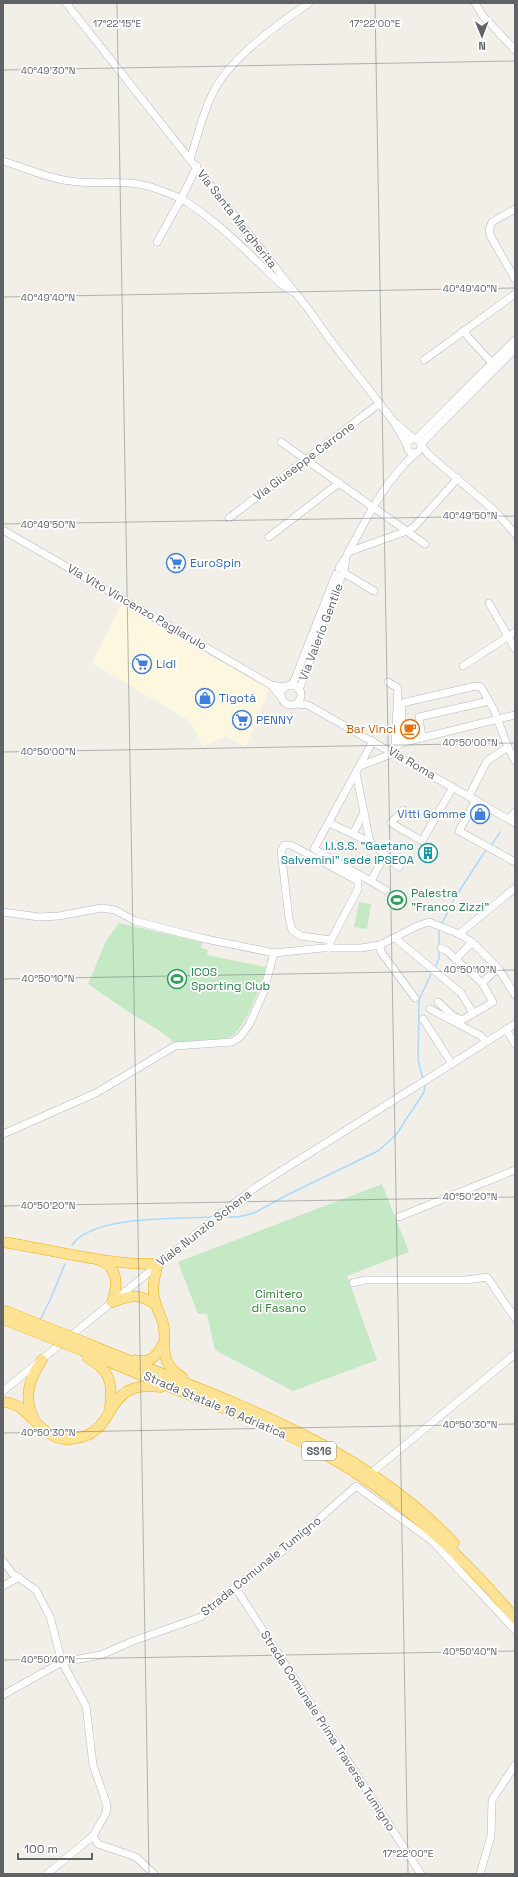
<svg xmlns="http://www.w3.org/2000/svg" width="518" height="1877" font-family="'Space Grotesk',sans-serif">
<rect width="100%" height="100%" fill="#f1efe8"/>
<path fill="#fef7e0" d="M121 605 269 689 246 747 226 736 203 747 190 721 92 663Z"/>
<g fill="#c5e8c5">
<path d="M359 902 371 904 367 929 354 927Z"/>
<path d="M119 923 202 942 201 948 208 950 207 955 266 967C261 984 248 1025 232 1036 226 1040 184 1041 174 1042L160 1031 127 1011 88 984 106 941Z"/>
<path d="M382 1184 409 1252 347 1276 377 1360 293 1391 215 1350 207 1314H198L178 1262Z"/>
</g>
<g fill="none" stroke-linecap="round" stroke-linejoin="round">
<g stroke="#aadaff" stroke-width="1.5">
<path d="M491 846 500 832"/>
<path d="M441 925 454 899 486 850"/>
<path d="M439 929V947"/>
<path d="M435 968 439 958V951"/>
<path d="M423 1079 418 1060 419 1000 431 974"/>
<path d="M222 1217H238L254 1213 287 1195 378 1151 396 1135 424 1092 425 1084"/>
<path d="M72 1245C93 1215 177 1219 211 1217"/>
<path d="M41 1318 50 1300 65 1264"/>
</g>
<defs>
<g id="minor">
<path d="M66 3 309 310 328 337 394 422 407 445"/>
<path d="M475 3 483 16 515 50"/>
<path d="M190 159C198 136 203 110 215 89 233 56 278 24 309 3"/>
<path d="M3 161C28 169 52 180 79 182 103 184 128 180 151 187 163 191 178 196 188 203 222 225 252 257 282 285L293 292"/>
<path d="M515 209 492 222 489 230 491 237 515 279"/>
<path d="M157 242 181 199 197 166"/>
<path d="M464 330 468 337 492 363"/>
<path d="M424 360 515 294"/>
<path d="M397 424 413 438"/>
<circle cx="414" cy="446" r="7"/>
<path d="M416 439 515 340"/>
<path d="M281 442 425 544"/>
<path d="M421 444 515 349"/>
<path d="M422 446 428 454 496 512 515 534"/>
<path d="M229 518 380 403"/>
<path d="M3 530 271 685"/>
<path d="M269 537 339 483"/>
<path d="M348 552 407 531 414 527 458 478"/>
<path d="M348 553C367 518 385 480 416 453"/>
<path d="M339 568 346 557 344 571"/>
<path d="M344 573 374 591"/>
<path d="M489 603 515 649"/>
<path d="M463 666 515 632"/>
<path d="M388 682 398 688 395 747"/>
<circle cx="291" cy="695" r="10"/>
<path d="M291 685 294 681 336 574"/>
<path d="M299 690 342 575"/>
<path d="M281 697 271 685 285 687"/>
<path d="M295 704 308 705 515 823"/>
<path d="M422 738 419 717 489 701"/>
<path d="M373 741 314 849 386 890"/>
<path d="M401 743 402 703 476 686 481 687 494 710 508 747 515 761"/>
<path d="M389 751 401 743 515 715"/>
<path d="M360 766 394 753"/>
<path d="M356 773 370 842"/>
<path d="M469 796 487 761 508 747"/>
<path d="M476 800 459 831 515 862"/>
<path d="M403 810 391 823 422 841 453 787"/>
<path d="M509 819 515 812"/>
<path d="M329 823 370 842 399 867"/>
<path d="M353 834 364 812"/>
<path d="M371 881 385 855"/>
<path d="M3 912 39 917 59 916 101 908 115 910 135 921 201 938 274 953 323 948H361L380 945 417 926 429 922 459 934 472 942 498 968 515 995"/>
<path d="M459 934 515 888"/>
<path d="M395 938 461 993 473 1013"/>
<path d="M380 945 381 952 415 998"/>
<path d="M329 948 331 940 358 889V881L291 845H284L281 851 289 918 292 930 301 936 331 940"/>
<path d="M456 959 472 942"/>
<path d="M482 983 498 968"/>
<path d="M438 1002 453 1016 462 1020 493 1002 482 983 447 951 441 948"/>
<path d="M430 1009 481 1036 486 1042"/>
<path d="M423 1019 452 1064"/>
<path d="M506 1029 515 1044"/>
<path d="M3 1134 96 1093 175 1046 232 1042 240 1037 249 1025 263 994 274 953"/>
<path d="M399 1217 515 1170"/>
<path d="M353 1283 365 1280H466L487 1277 515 1318"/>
<path d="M3 1391 229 1207 259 1185 515 1024"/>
<path d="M375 1470 515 1354"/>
<path d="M3 1561 12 1573 36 1590 50 1617 62 1662 86 1706 93 1765 107 1805 106 1813 93 1836 47 1874"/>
<path d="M3 1586 19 1577"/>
<path d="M235 1587 421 1874"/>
<path d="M3 1695 62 1662 101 1655 133 1641 201 1617 235 1587 284 1550 356 1486 432 1541 515 1630"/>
<path d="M93 1836 98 1844 136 1857 154 1874"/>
<path d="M480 1874 491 1836 492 1800 515 1765"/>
</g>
<g id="highway">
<path d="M3 1242C54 1250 106 1265 158 1264 154 1278 151 1291 156 1304 158 1313 163 1319 164 1328 166 1350 159 1363 182 1377"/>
<path d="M99 1260C119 1268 118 1285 112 1302"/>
<path d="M112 1302C132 1295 137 1293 155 1304"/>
<path d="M89 1344C217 1398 355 1438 454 1543"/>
<path d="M81 1350C123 1368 165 1385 207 1402 247 1418 289 1433 326 1455 400 1496 461 1554 515 1618"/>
<path d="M88 1358C110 1370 113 1383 110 1407"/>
<path d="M135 1360C150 1364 157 1356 163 1344"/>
<path d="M3 1402C35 1403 39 1450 82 1437 119 1427 103 1379 161 1387"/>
<path d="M34 1419C23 1396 29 1380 42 1360"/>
</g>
</defs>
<use href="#minor" stroke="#b5b8bc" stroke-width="8"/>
<use href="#highway" stroke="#f9ab00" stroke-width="11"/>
<use href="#minor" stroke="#fff" stroke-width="7"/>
<use href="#highway" stroke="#fde293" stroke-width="10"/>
<defs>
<g id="highway-bridge">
<path d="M3 1310 89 1344"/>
<path d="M3 1319 81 1350"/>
</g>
</defs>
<use href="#highway-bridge" stroke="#f9ab00" stroke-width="11" stroke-linecap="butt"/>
<use href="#highway-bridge" stroke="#fde293" stroke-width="10"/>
</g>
<path fill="none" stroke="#5f6368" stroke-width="1" stroke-opacity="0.45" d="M117 3 149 1874M375 3 408 1874M3 70 515 61M3 297 515 288M3 524 515 516M3 752 515 743M3 979 515 970M3 1206 515 1197M3 1433 515 1424M3 1660 515 1651"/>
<defs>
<symbol id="supermarket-ring" viewBox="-11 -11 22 22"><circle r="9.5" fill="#fff" stroke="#3f7fe0" stroke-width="1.5"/><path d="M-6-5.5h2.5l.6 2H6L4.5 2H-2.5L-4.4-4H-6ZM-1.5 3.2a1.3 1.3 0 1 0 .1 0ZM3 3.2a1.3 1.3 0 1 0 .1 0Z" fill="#3f7fe0"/></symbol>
<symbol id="shop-ring" viewBox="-11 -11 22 22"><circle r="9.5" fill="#fff" stroke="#3f7fe0" stroke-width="1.5"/><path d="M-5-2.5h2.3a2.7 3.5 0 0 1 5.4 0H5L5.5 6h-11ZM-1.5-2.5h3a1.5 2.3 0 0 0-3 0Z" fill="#3f7fe0"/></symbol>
<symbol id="cafe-ring" viewBox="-11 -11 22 22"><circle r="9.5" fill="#fff" stroke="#e8710a" stroke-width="1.5"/><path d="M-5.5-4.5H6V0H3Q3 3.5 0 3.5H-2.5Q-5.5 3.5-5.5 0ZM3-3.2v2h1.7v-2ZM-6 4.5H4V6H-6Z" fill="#e8710a"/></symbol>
<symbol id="building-ring" viewBox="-11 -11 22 22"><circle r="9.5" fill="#fff" stroke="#0f9aa8" stroke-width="1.5"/><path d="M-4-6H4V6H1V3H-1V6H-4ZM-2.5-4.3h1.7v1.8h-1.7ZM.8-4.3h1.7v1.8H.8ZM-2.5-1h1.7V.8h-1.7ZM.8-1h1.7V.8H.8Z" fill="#0f9aa8"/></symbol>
<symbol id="stadium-ring" viewBox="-11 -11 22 22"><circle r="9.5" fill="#fff" stroke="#2e9e5b" stroke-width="1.5"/><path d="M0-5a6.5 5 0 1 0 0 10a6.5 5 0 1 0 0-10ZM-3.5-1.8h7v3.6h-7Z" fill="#2e9e5b"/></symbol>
</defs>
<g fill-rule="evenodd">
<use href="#supermarket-ring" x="165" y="552" width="22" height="22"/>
<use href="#supermarket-ring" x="131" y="653" width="22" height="22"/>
<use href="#shop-ring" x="194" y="687" width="22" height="22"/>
<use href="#supermarket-ring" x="231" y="709" width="22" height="22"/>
<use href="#cafe-ring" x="399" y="718" width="22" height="22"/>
<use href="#shop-ring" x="469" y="803" width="22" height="22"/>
<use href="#building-ring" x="417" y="842" width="22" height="22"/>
<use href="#stadium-ring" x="386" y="889" width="22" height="22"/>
<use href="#stadium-ring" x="166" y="968" width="22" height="22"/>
</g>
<g text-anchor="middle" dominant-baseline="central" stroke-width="3.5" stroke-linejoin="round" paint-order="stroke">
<rect fill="#fff" stroke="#8f9295" stroke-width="1" x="302" y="1442" width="34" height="18" rx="3"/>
<g font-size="11" font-weight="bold" fill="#5f6368">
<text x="319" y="1451">SS16</text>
</g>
<g font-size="12" fill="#5f6368" stroke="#fff">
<text transform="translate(237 219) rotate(52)">Via Santa Margherita</text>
<text transform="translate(304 461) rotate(-37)">Via Giuseppe Carrone</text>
<text transform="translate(137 607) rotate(30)">Via Vito Vincenzo Pagliarulo</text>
<text transform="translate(321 632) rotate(-69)">Via Valerio Gentile</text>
<text transform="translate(412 763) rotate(30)">Via Roma</text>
<text transform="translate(204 1228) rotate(-38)">Viale Nunzio Schena</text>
<text transform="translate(215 1405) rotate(23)">Strada Statale 16 Adriatica</text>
<text transform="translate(261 1566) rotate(-39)">Strada Comunale Tumigno</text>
<text transform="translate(328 1731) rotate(57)">Strada Comunale Prima Traversa Tumigno</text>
</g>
<g font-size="12" fill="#366cbe" stroke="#fff" text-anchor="start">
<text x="190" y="563">EuroSpin</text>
<text x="156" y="664">Lidl</text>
<text x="219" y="698">Tigotà</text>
<text x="256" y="720">PENNY</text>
<text x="466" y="814" text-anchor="end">Vitti Gomme</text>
</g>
<g font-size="12" fill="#c56008" stroke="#fff" text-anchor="end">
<text x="396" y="729">Bar Vinci</text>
</g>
<g font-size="12" fill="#0d838f" stroke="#fff" text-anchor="end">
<text x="414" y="846">I.I.S.S. "Gaetano<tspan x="414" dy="14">Salvemini" sede IPSEOA</tspan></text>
</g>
<g font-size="12" fill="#27864d" stroke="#fff" text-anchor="start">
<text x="411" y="893">Palestra<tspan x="411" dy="14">"Franco Zizzi"</tspan></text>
<text x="191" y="972">ICOS<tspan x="191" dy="14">Sporting Club</tspan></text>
</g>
<g font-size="12" fill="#348238" stroke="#fff">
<text x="279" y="1294">Cimitero<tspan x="279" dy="14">di Fasano</tspan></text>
</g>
</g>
<g font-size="10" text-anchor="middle" fill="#5f6368" stroke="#fff" stroke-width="3.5" stroke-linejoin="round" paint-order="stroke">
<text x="117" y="27">17°22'15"E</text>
<text x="375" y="27">17°22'00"E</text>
<text x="48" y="74">40°49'30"N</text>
<text x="470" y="292">40°49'40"N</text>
<text x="48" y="301">40°49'40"N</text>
<text x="470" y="519">40°49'50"N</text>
<text x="48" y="528">40°49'50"N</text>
<text x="470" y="746">40°50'00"N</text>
<text x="48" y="755">40°50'00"N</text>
<text x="470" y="973">40°50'10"N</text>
<text x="48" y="982">40°50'10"N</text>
<text x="470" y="1200">40°50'20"N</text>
<text x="48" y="1209">40°50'20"N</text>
<text x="470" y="1428">40°50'30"N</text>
<text x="48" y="1436">40°50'30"N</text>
<text x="470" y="1655">40°50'40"N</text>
<text x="48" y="1663">40°50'40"N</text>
<text x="408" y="1857">17°22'00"E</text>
</g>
<rect width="518" height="1877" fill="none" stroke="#5f6368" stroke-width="8"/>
<g transform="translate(482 36) rotate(179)" stroke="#ffffff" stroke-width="3" paint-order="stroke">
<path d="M0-3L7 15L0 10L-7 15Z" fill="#5f6368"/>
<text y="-6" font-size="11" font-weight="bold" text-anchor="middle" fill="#5f6368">N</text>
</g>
<path d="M18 1853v6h74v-6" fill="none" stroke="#5f6368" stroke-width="2"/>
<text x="24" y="1853" font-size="12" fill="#5f6368" stroke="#ffffff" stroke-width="3" paint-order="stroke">100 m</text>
</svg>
